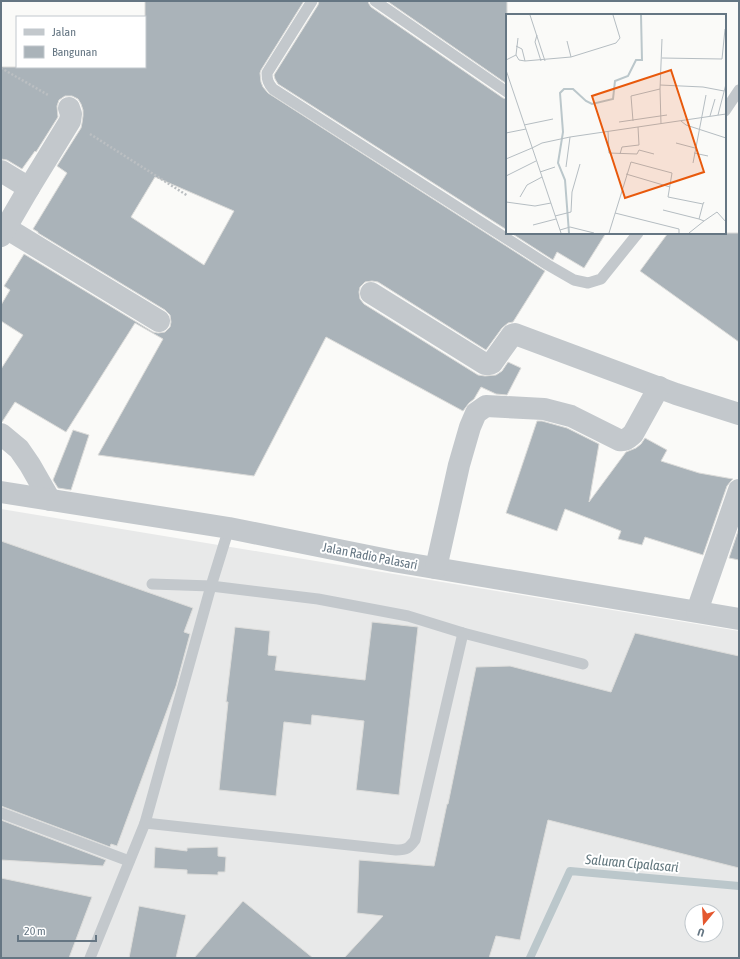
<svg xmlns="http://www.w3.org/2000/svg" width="740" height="959" font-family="'Asap Condensed',sans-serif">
<rect width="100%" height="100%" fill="#fafaf8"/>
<path fill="#e8e9e9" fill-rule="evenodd" d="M1 509 739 631V958H1ZM692 911H716V935H692Z"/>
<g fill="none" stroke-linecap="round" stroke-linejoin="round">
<path stroke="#bbc7cb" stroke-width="8" d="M530 958 570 871 739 886"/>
</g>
<g fill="#aab3b9" stroke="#dcdcda" fill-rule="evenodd">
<path d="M145 1H304L261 70 260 73 261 82 263 87 268 93 545 271 513 322 508 323 502 328 486 350 378 282 372 281 365 282 360 287 359 292 360 299 364 304 478 375 485 376 496 375 502 371 508 362 521 368 507 395 496 394 481 387 474 399 469 403 463 411 326 337 254 476 98 455 163 339 135 323 66 432 15 402 2 422H1V369L23 335 1 321V305L10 290 4 286 24 254 153 332 158 333 165 332 170 327 171 322 170 315 165 310 38 233V232L33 229 67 173 57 166 81 128 82 123 83 116V110L81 104 78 99 72 96H65L59 100 57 106 58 117 36 152 35 151 22 169 7 160 1 159V67H145ZM155 177 234 211 204 265 131 217Z"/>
<path d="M319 1H368L369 4 371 7 503 98 507 99V230L278 84 275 79 274 75 318 5Z"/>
<path d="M387 1H507V84Z"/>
<path d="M511 233H606L584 268 557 252 553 260Z"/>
<path d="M668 233H739V342L640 271Z"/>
<path d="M537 421H542L567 428 599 444 589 502 626 452 636 448 641 444 645 438 667 450 661 461 699 473 733 479 731 481 727 486 703 555 645 537 642 545 618 539 621 531 565 509 557 531 506 513Z"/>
<path d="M73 430 89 435 71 490 58 488 53 480Z"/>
<path d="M739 528V560L729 558Z"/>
<path d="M1 541 193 608 184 632 190 634 176 686 117 846 111 844 110 847 1 806Z"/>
<path d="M372 622 418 627 399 795 356 790 364 721 312 715 311 725 284 722 276 796 219 790 228 702H226L235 627 270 631 268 655 277 656 275 670 365 680Z"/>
<path d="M635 633 739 656V868L548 820 520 940 496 936 489 958H344L383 916 357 913 359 860 434 866 447 804H448L476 667 510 666 611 692Z"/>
<path d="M1 820 106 860 103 866 1 860Z"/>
<path d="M155 847 187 851V848L218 847V856L226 857 225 872H218V875L187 874V870L154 868Z"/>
<path d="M1 878 92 897 69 958H1Z"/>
<path d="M243 901 313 958H194Z"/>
<path d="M139 906 186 915 176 958H129Z"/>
</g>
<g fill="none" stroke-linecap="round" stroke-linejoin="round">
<g stroke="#bbbfc2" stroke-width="2.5" stroke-dasharray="2 2" stroke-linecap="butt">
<path d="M1 68 48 95"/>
<path d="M90 134 188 196"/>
</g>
<g stroke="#c3c8cc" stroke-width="11">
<path d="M312 1 267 73C267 80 268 83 273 89L548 265 574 280 588 283 601 279 638 233"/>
<path d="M375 1 507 92"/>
<path d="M725 111 739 90"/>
<path d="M152 584 211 586 318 599 408 616 463 633 583 664"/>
<path d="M1 813 129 861"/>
<path d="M145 823 211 586 229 528"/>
<path d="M90 958 145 823 396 850C407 850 409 848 415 840L463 633"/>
</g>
<g stroke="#c3c8cc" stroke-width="22">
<path d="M1 171 29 188"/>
<path d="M6 228 159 321"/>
<path d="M1 236 29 188 70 121 71 114 69 108"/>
<path d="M371 293 485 364H490L492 363 512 335 515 334 676 394 739 414"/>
<path d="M1 434 19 449 30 465 50 500"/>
<path d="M1 492 229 528 393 561 739 619"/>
<path d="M436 568 459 465 470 427 476 413 486 406 544 409 571 416 619 440C626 441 628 438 633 434L659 387"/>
<path d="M697 611 739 490"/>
</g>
</g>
<g text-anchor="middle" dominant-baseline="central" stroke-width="4" stroke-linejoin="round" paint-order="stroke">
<g font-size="13" fill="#657683" stroke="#fff">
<text transform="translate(370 556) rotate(11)">Jalan Radio Palasari</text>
</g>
<g font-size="14" font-style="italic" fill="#60757c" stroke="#fff">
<text transform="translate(632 863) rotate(5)">Saluran Cipalasari</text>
</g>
</g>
<g transform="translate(506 14)">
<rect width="220" height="220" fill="#fafaf8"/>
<path fill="none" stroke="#bbc7cb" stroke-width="2" d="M63 219 59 166 52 149 57 118 54 79 58 75H67L80 87 86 90 107 85 109 67 122 62 130 46H136L135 1"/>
<path fill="none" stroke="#b5bdc2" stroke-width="1" d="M24 1 39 47M31 21 29 28 35 47M61 27 65 43M10 32 16 35 19 47M10 41 12 24M156 44 216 45 219 15M0 46 10 41 13 46 19 47 65 43 110 29 114 24 107 1M0 56 55 219M154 71 197 73 218 77M154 75 155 110M212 101 220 70M204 102 209 85M127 107 125 82 154 75 156 25M175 107 180 111 220 124M113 108 161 101M18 111 47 105M102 117 103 139 131 140 133 136 148 140M0 119 20 115M170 129 189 134M26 134 36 129 64 123 220 100M188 139 202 142M114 140 116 133 133 131 132 113M0 145 26 134M187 149 200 81M60 153 64 123M34 158 49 153M120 160 164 173M0 162 30 147M14 183 21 171 36 163M0 188 29 192 45 189M157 196 193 205M109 199 173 215V219M49 202 65 198 66 178 74 150M198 207 211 198 220 208M27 211 50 205M54 216 64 213 88 219M103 219 125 148 166 159 162 183 197 190 198 188M183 219 198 207 193 205 197 190"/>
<path fill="#e8590c" fill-opacity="0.15" stroke="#e8590c" stroke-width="2" d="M165 56 198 158 119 184 86 82Z"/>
<rect width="220" height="220" fill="none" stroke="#657683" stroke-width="2"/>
</g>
<rect width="740" height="959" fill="none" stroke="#657683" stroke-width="4"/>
<rect x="16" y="16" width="130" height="52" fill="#ffffff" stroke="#c1c8cd"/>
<rect x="24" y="29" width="20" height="6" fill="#c3c8cc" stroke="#c1c8cd"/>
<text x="52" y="36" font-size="12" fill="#657683">Jalan</text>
<rect x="24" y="46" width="20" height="12" fill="#aab3b9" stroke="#c1c8cd"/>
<text x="52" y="56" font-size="12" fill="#657683">Bangunan</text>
<g transform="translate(704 923) rotate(198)"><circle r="19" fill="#ffffff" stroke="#c1c8cd"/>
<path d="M0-3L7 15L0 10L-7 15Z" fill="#e4572e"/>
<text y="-6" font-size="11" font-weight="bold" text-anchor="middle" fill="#657683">U</text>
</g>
<path d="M18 935v6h78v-6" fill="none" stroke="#657683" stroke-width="2"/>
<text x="24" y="935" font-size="12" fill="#657683" stroke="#ffffff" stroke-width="3" paint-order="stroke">20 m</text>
</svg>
